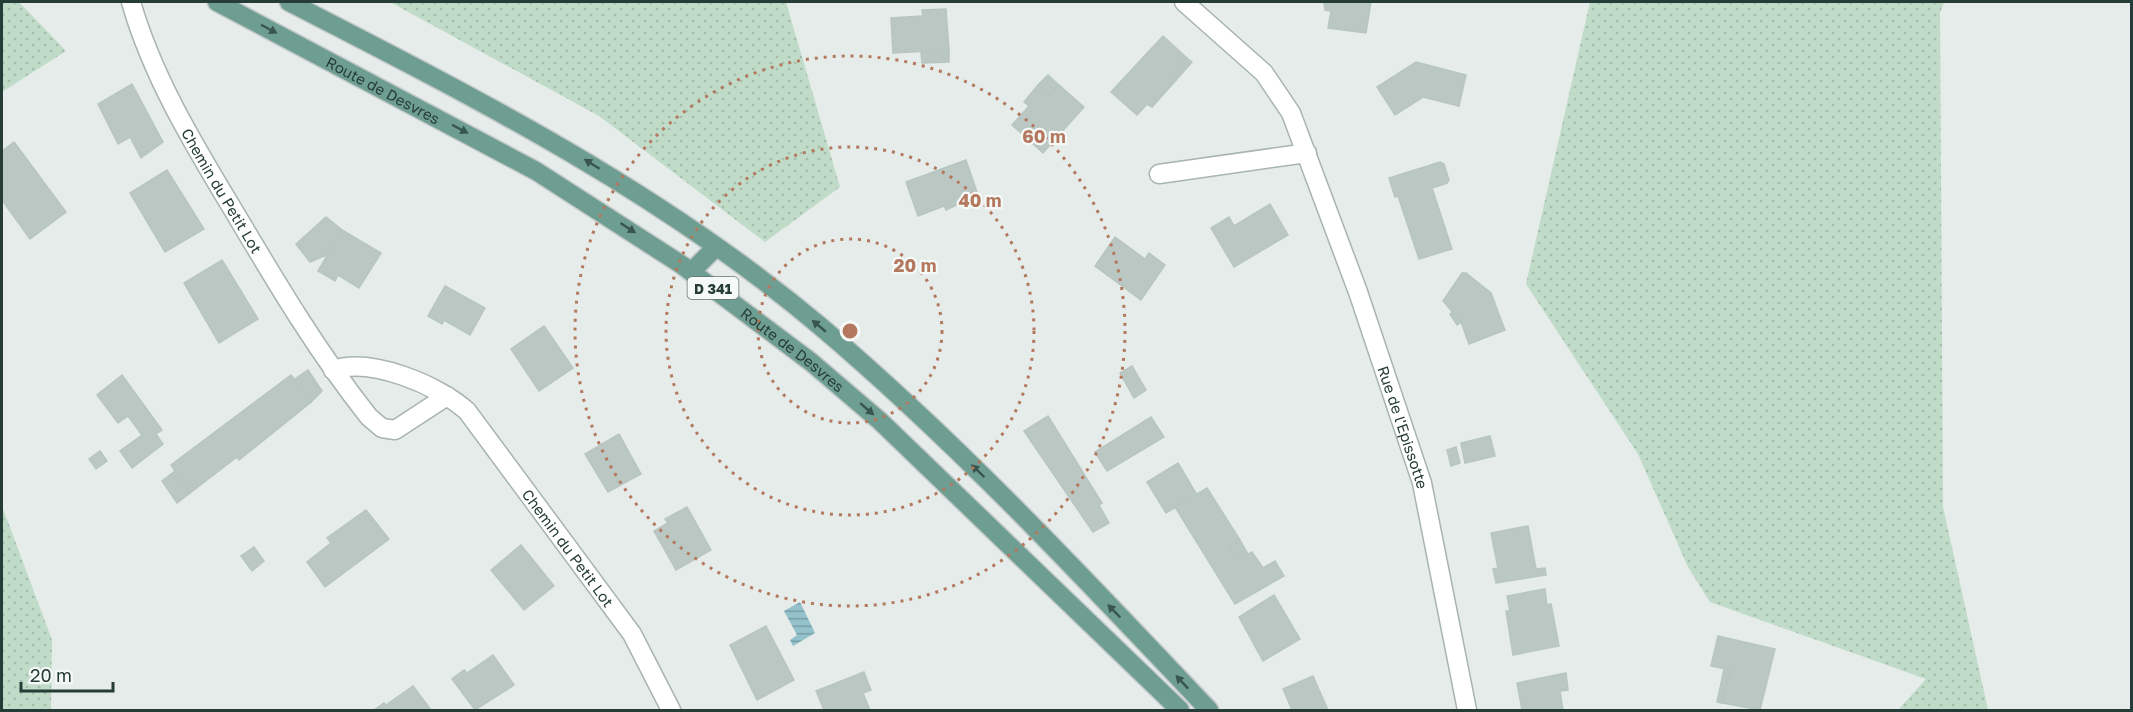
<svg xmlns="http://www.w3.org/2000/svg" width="2133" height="712" font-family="'Golos Text',sans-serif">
<defs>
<pattern id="grass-dots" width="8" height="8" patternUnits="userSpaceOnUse" patternTransform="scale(1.5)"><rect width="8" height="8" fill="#c0dbc8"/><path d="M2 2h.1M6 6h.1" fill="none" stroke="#a5bdac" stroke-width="1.8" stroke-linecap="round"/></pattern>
<pattern id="water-rules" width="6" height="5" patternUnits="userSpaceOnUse" patternTransform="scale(1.5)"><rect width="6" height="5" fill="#93c1cc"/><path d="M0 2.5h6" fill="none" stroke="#789ea6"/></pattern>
</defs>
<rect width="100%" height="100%" fill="#e5ece9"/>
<g fill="url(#grass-dots)">
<path d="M2 2H19L66 51 2 92Z"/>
<path d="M390 2H786L840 187 765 242 599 116Z"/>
<path d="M1590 2H1944L1940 13 1943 507 1988 710H1898L1926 679 1710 602 1688 567 1638 454 1526 284Z"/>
<path d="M2 506 52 640 51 710H2Z"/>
</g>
<path fill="url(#water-rules)" d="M800 602 815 633 793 646 790 640 797 635 784 611Z"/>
<g fill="#bac7c2" stroke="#b8c6c0" stroke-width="1.5">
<path d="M1324 2H1371L1366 33 1328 28 1331 11 1325 10Z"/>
<path d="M946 9 949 50 893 53 891 18 923 16 922 10Z"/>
<path d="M1163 36 1187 58 1171 76 1176 80 1152 107 1147 104 1137 115 1111 92Z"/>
<path d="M949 50V62L922 63 921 52Z"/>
<path d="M1187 58 1192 62 1176 80 1171 76Z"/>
<path d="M1416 62 1466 75 1459 106 1423 97 1395 115 1377 87Z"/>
<path d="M1048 75 1059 85 1050 95 1038 85Z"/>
<path d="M132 84 163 142 141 158 130 137 118 144 98 104Z"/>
<path d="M1038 85 1050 95 1059 85 1084 107 1043 153 1012 125 1029 106 1024 102Z"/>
<path d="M14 142 66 212 30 239 2 200V151Z"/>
<path d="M966 160 978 195 946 210 944 206 918 216 906 182Z"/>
<path d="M1440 162 1444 164 1449 180 1447 183 1432 188 1452 249 1419 259 1398 196 1395 197 1389 178Z"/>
<path d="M167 170 204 229 165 252 130 193Z"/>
<path d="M1270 204 1288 235 1234 267 1211 228 1229 217 1234 226Z"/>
<path d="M326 217 342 230 327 255 310 262 296 244Z"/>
<path d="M342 230 381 253 359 288 338 275 335 281 318 271Z"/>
<path d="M1115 237 1145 259 1149 253 1165 265 1141 300 1095 266Z"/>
<path d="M222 260 258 319 219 343 184 283Z"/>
<path d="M1462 273H1466L1491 293 1505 330 1469 344 1461 322 1443 301Z"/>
<path d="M445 286 485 308 470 335 444 320 442 324 428 316Z"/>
<path d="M1454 311 1461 322 1457 325 1450 314Z"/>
<path d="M544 326 573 368 539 391 511 349Z"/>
<path d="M1132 366 1146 390 1134 398 1120 373Z"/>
<path d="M308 370 322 391 311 402 295 379Z"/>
<path d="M122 375 162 430 156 434 163 444 132 468 120 451 142 435 128 416 118 423 97 395Z"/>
<path d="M291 375 311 402 239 460 237 457 190 493 171 465Z"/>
<path d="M1048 416 1102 503 1099 505 1109 523 1093 532 1024 431Z"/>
<path d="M1151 417 1164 437 1107 471 1095 452Z"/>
<path d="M619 434 641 474 608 492 585 454Z"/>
<path d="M1490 436 1495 456 1465 463 1461 443Z"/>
<path d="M1456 447 1460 463 1451 466 1447 450Z"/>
<path d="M100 451 107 461 96 469 89 459Z"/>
<path d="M1178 463 1197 495 1166 513 1147 482Z"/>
<path d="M175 471 190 493 177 503 162 481Z"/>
<path d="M1207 488 1240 540 1229 547 1237 560 1252 552 1263 568 1275 561 1284 576 1235 604 1175 507Z"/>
<path d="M687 507 711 550 676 570 654 531 668 523 665 519Z"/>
<path d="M366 510 389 539 325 587 307 562 331 543 327 538Z"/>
<path d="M1528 526 1536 569 1545 568 1546 575 1496 583 1493 569 1498 568 1491 533Z"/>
<path d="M1240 540 1248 554 1237 560 1229 547Z"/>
<path d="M521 545 554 586 524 610 491 570Z"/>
<path d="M254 547 264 561 252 571 241 556Z"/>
<path d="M1545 589 1547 605 1551 604 1559 646 1513 655 1506 611H1510L1507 596Z"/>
<path d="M1274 595 1300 639 1263 661 1239 617Z"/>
<path d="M766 626 794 680 757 700 730 645Z"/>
<path d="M1718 636 1775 649 1760 710 1722 703 1730 670 1711 666Z"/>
<path d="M493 655 514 685 475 710 452 679 464 670 467 673Z"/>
<path d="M1724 669 1730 670 1722 703 1717 702Z"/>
<path d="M864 672 871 690 863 693 870 710H824L816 691Z"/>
<path d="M1566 673 1568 690 1560 691 1563 710H1522L1517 683Z"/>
<path d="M1313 676 1328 710H1292L1283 689Z"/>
<path d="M413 686 431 710H374L384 703 386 705Z"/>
</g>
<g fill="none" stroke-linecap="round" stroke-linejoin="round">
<defs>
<g id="minor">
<path id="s1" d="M131 2C153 79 197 150 238 218 279 287 319 354 369 417L382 428 395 430 447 396"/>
<path id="s2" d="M1184 2 1264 73 1291 113 1358 292 1422 483 1467 710"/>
<path d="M1159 174 1307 153"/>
<path id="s3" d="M333 370C371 357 438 385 467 411L632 634 671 710"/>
</g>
<g id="primary">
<path id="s4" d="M217 2 536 171 682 265 811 362 880 421 1180 710"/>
<path d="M289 2C474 97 660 191 820 326 959 444 1084 578 1209 710"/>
<path d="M691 272 716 247"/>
</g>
</defs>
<use href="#minor" stroke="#a8b4b0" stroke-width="21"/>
<use href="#primary" stroke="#c2c9c7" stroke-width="21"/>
<use href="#minor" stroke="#fff" stroke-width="18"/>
<use href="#primary" stroke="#6e9d92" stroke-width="18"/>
</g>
<defs><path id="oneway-solid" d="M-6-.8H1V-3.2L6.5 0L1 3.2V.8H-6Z" transform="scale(1.5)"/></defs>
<g fill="#38554e">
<use href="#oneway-solid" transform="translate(269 29) rotate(28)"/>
<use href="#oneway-solid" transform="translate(460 129) rotate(28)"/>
<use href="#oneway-solid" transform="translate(592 164) rotate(-148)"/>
<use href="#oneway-solid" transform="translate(628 228) rotate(33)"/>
<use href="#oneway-solid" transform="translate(819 326) rotate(-140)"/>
<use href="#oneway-solid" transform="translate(867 409) rotate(41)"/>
<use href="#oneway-solid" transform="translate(978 471) rotate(-136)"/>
<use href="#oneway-solid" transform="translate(1114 611) rotate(-134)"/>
<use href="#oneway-solid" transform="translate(1182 682) rotate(-133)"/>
</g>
<g fill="none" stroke="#b4785e" stroke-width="3" stroke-dasharray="3 6">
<circle cx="850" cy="331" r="92"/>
<circle cx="850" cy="331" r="184"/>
<circle cx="850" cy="331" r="275"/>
</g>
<g text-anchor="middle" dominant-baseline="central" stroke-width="4.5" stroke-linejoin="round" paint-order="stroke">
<rect fill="#f5f9f7" stroke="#647571" stroke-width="1.5" x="687.5" y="277" width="51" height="22" rx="4.5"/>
<g font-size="14" font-weight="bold" fill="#263d37">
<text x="713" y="288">D 341</text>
</g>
<g font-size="15" fill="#263d37" stroke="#f5f9f7">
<text stroke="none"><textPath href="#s4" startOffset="188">Route de Desvres</textPath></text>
<text stroke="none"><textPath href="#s1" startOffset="210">Chemin du Petit Lot</textPath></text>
<text stroke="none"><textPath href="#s4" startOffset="674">Route de Desvres</textPath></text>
<text stroke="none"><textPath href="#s2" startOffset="489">Rue de l'Epissotte</textPath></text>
<text stroke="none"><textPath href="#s3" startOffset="315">Chemin du Petit Lot</textPath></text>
</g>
</g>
<circle cx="850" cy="331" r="9" fill="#b4785e" stroke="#f5f9f7" stroke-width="3"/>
<g font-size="18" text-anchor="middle" font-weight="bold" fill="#b4785e" stroke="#f5f9f7" stroke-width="4.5" stroke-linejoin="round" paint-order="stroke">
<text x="1044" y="143">60 m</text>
<text x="980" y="207">40 m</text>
<text x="915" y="272">20 m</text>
</g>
<rect width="2133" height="712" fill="none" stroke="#263d37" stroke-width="6"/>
<path d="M21 682v9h92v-9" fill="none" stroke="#263d37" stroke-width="3"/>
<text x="30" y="682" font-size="18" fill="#263d37" stroke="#f5f9f7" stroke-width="4.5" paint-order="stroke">20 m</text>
</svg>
